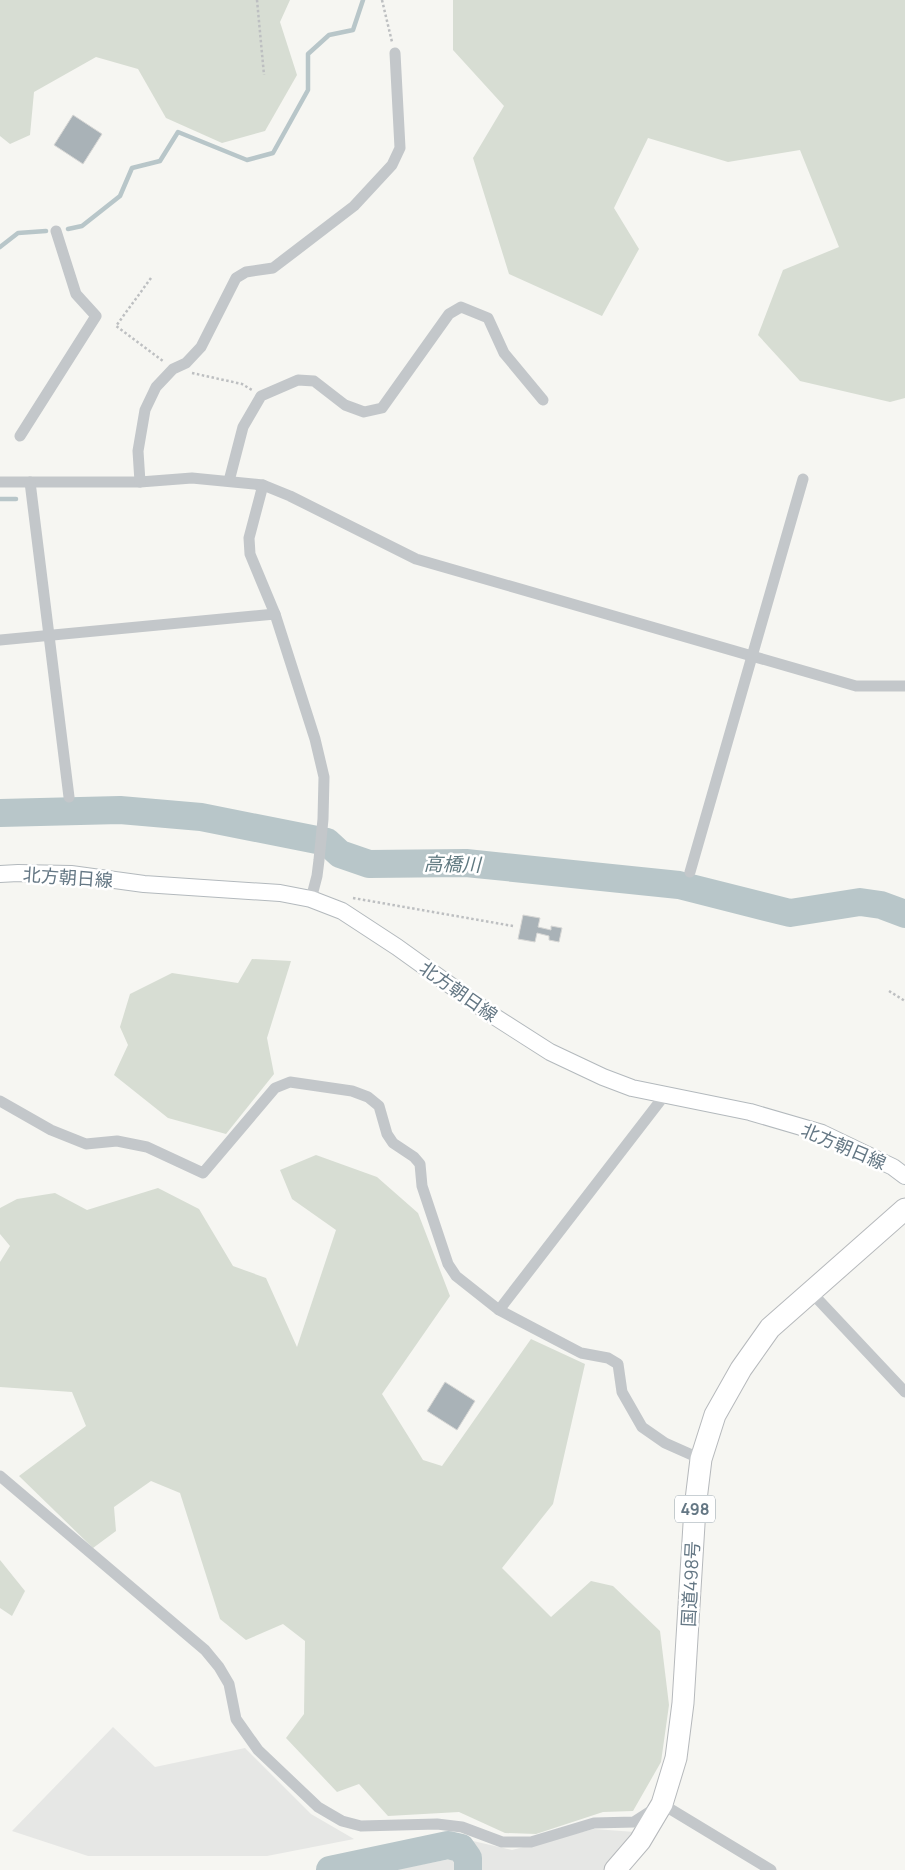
<svg xmlns="http://www.w3.org/2000/svg" width="905" height="1870" font-family="Manrope,'Noto Sans JP',sans-serif">
<rect width="100%" height="100%" fill="#f6f6f2"/>
<g fill="#e6e7e5">
<path d="M113 1727 155 1767 245 1748 311 1814 354 1839 267 1856H88L12 1831Z"/>
<path d="M594 1829 635 1832 614 1870H474L473 1841 512 1850Z"/>
<path d="M456 1858V1870H393Z"/>
</g>
<g fill="#d7ddd3">
<path d="M0 0H290L280 22 297 75 265 131 222 143 166 118 138 69 96 57 34 92 30 135 10 144 0 136Z"/>
<path d="M453 0H905V398L890 402 800 381 758 335 783 270 839 247 800 150 728 162 648 138 614 208 639 249 602 316 509 274 473 158 504 106 453 50Z"/>
<path d="M252 959 291 961 267 1038 274 1074 226 1134 168 1118 114 1075 128 1045 120 1027 130 994 172 973 238 983Z"/>
<path d="M316 1155 377 1177 418 1213 450 1296 382 1394 423 1460 442 1466 531 1339 585 1364 553 1504 502 1568 551 1617 591 1581 613 1586 660 1631 669 1705 661 1762 633 1811 603 1812 536 1834 505 1833 459 1812 388 1816 359 1784 337 1792 286 1738 304 1714 305 1641 283 1624 246 1640 220 1619 180 1493 151 1481 114 1507 116 1531 93 1548 19 1476 86 1426 72 1392 0 1387V1262L10 1246 0 1234V1208L17 1199 55 1193 87 1210 158 1188 199 1209 233 1266 266 1278 297 1347 336 1230 292 1199 280 1170Z"/>
<path d="M0 1560 25 1591 12 1616 0 1608Z"/>
</g>
<g fill="none" stroke-linecap="round" stroke-linejoin="round">
<g stroke="#b8c6c9" stroke-width="4.5">
<path d="M68 229 82 226 120 196 132 168 160 161 178 132 247 160 273 153 308 90V54L329 35 353 30 363 0"/>
<path d="M0 247 18 233 46 231"/>
<path d="M0 499H16"/>
</g>
<g stroke="#b8c6c9" stroke-width="28">
<path d="M0 813 120 810 201 817 327 842 340 854 369 864 466 863 679 885 790 913 860 902 881 905 905 914"/>
<path d="M330 1870 448 1845 461 1848 468 1858V1870"/>
</g>
</g>
<g fill="#a9b2b7" stroke="#d7d7d5">
<path d="M73 115 102 134 83 164 54 145Z"/>
<path d="M523 915 540 918 538 927 551 930V926L562 928 559 942 549 940V936L537 933 535 942 518 939Z"/>
<path d="M445 1382 475 1401 457 1430 427 1411Z"/>
</g>
<g fill="none" stroke-linecap="round" stroke-linejoin="round">
<defs>
<path id="secondary" d="M0 874 18 873 71 874 144 884 280 893 311 899 342 911 397 947 489 1013 550 1052 603 1077 632 1088 750 1112 822 1133 893 1167 905 1176"/>
<path id="highway" d="M615 1870 640 1841 662 1804 676 1758 683 1703 695 1508 701 1459 715 1415 741 1369 770 1328 905 1209"/>
</defs>
<use href="#secondary" stroke="#b3b9bd" stroke-width="18"/>
<use href="#highway" stroke="#b6b9bc" stroke-width="23"/>
<g stroke="#bdbfc1" stroke-width="2.5" stroke-dasharray="2.5 2.5" stroke-linecap="butt">
<path d="M257 0 264 75"/>
<path d="M382 0 392 42"/>
<path d="M151 278 116 326 163 361"/>
<path d="M192 373 242 384 252 390"/>
<path d="M353 898 513 926"/>
<path d="M889 991 905 1001"/>
</g>
<g stroke="#c3c7ca" stroke-width="11">
<path d="M20 436 96 316 76 294 56 231"/>
<path d="M229 481 243 427 261 396 298 380 314 381 345 405 364 412 382 408 449 314 461 307 488 318 504 353 543 400"/>
<path d="M0 482H140L192 478 263 485 290 496 416 559 856 686H905"/>
<path d="M30 482 69 797"/>
<path d="M140 482 138 451 145 410 156 387 173 369 186 363 201 347 236 278 246 272 273 268 354 206 392 165 400 148 395 53"/>
<path d="M263 485 249 538 250 554 275 614 315 739 324 777 323 819 319 860 317 876 311 899"/>
<path d="M0 640 275 614"/>
<path d="M690 872 803 479"/>
<path d="M0 1101 51 1130 86 1144 117 1141 147 1147 203 1173 275 1088 290 1082 352 1091 368 1097 379 1106 387 1134 393 1143 414 1157 420 1164 422 1186 448 1264 456 1276 499 1310 581 1353 608 1358 618 1364 622 1392 642 1427 665 1443 701 1459"/>
<path d="M811 1292 905 1392"/>
<path d="M499 1310 664 1096"/>
<path d="M0 1476 205 1650 219 1667 229 1684 236 1719 258 1750 318 1807 342 1821 361 1826 437 1824 462 1827 502 1842H531L594 1823 634 1822 662 1804 771 1870"/>
</g>
<use href="#secondary" stroke="#fff" stroke-width="16"/>
<use href="#highway" stroke="#fff" stroke-width="21"/>
</g>
<g text-anchor="middle" dominant-baseline="central" stroke-width="5" stroke-linejoin="round" paint-order="stroke">
<rect fill="#fff" stroke="#92a0a9" stroke-width="1" x="675" y="1495.5" width="40" height="27" rx="4"/>
<g font-size="16" font-weight="bold" fill="#647784">
<text x="695" y="1509">498</text>
</g>
<g font-size="18" fill="#647784" stroke="#fff">
<text transform="translate(68 877) rotate(4)">北方朝日線</text>
<text transform="translate(459 991) rotate(35)">北方朝日線</text>
<text transform="translate(844 1146) rotate(23)">北方朝日線</text>
<text transform="translate(690 1584) rotate(-87)">国道498号</text>
</g>
<g font-size="19" font-style="italic" fill="#607980" stroke="#fff">
<text transform="translate(452 864) rotate(1)">高橋川</text>
</g>
</g>
</svg>
